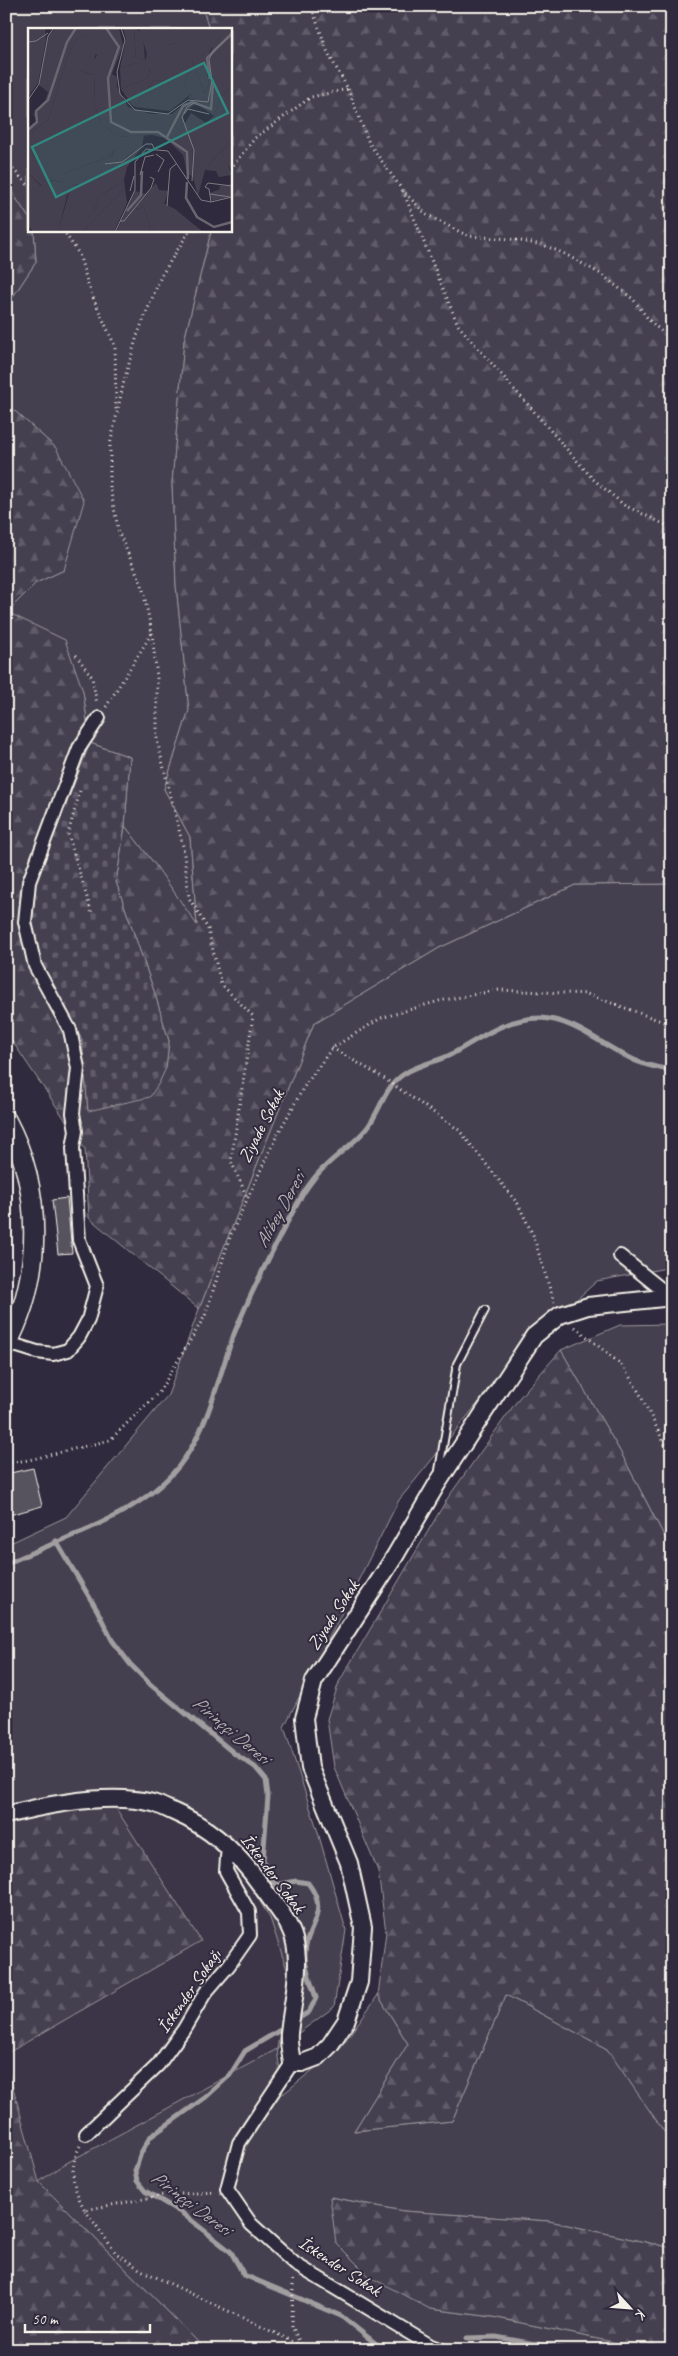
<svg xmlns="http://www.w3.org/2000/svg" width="678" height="2356" font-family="Caveat,sans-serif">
<defs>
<pattern id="forest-firs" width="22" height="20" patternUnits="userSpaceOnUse" patternTransform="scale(1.25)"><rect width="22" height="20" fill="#454050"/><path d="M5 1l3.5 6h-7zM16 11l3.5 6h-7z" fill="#605c69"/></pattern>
<pattern id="cemetery-stones" width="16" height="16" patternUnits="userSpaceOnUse" patternTransform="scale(1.25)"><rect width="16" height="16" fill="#454050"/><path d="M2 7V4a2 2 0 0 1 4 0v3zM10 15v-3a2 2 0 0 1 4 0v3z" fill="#605c69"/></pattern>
</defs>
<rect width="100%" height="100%" fill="#2f2a3d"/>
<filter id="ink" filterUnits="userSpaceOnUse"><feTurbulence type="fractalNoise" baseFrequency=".02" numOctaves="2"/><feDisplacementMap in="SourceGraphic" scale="10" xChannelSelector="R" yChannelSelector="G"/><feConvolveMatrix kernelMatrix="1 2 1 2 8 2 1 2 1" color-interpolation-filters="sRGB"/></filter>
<g filter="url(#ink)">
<path fill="#3b3647" d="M110 1799 168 1811 228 1850 270 1918 289 1976 277 2049 61 2166 39 2182 6 2062V2054L201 1941Z"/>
<g fill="#454050" stroke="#9c989c">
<path d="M6 6H202L209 29H29V218L6 183Z"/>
<path d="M34 230H210L211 232 184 341 172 483 176 585 189 710 164 789 190 837 197 926 156 866 125 826 130 757 90 743 83 691 7 612 36 583 64 570 56 448 6 403V307L36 262Z"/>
<path d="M672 884V1267L597 1281 523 1348 399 1500 284 1727 317 1829 346 1930 334 2007 277 2049 283 2094 341 2047 378 1995 408 2044 354 2131 452 2121 506 1995 607 2049 665 2132 672 2119V2248L549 2221 403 2211 331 2197 430 2309 493 2317 622 2344 638 2350H206L39 2182 61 2166 277 2049 289 1976 270 1918 228 1850 168 1811 110 1799 6 1820V1545L66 1517 168 1395 199 1309 314 1023 439 948 575 885Z"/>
<path d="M672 1324V1551L621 1453 561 1350 620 1325Z"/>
</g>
<g fill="url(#forest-firs)" stroke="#9c989c">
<path d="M202 6H672V884L575 885 439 948 314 1023 199 1309 89 1218 85 1149 6 1032V403L56 448 84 501 64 570 36 583 7 612 65 640 83 691 90 743 35 885 41 964 82 1040 88 1110 166 1068 169 1041 154 991 116 882 125 826 156 866 197 925 190 837 164 789 189 710 176 585 172 483 184 341 211 232 210 230H230V29H209Z"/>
<path d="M6 183 29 218V230H34L36 262 6 307Z"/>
<path d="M561 1350 621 1453 672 1551V2119L665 2133 607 2049 506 1995 452 2121 354 2131 408 2044 378 1995 386 1932 378 1871 334 1767 327 1719 339 1682 447 1499 519 1398Z"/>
<path d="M110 1799 201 1941 6 2054V1820Z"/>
<path d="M6 2062 39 2182 206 2350H6Z"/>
<path d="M330 2197 403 2211 549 2221 672 2248V2350H638L622 2344 493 2317 430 2309 370 2277 336 2243Z"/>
</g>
<path fill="url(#cemetery-stones)" stroke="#9c989c" d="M90 743 130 757 125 826 116 882 154 991 169 1041 166 1068 159 1083 150 1097 88 1111 82 1040 41 964 31 926 35 885Z"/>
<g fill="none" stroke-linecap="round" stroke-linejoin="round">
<g stroke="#a19ea0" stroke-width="5">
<path d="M56 1541 97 1610 112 1640 130 1664 151 1685 235 1754 255 1767 266 1780 268 1796 263 1860 269 1879 277 1885 296 1881 308 1883C332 1914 304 1927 305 1956 305 1971 312 1984 316 1998L309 2012 294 2021"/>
<path d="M6 1564C64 1537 138 1517 179 1466 210 1426 217 1380 234 1334 248 1299 265 1265 283 1230 292 1214 300 1196 312 1181 327 1160 351 1148 367 1128 381 1110 384 1087 404 1074 419 1064 437 1062 452 1054 481 1038 505 1018 540 1018 572 1019 598 1042 626 1056 640 1064 656 1068 672 1070"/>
<path d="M287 2026 245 2051 230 2075 206 2097 150 2137 141 2153 135 2171 137 2181 145 2191 182 2213 231 2252 244 2275 341 2316 380 2347 416 2349"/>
<path d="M467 2338 496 2337 569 2350"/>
</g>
</g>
<g fill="#56525f" stroke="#f4f1e8">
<path d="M67 1198 72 1253 58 1254 52 1200Z"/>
<path d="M33 1468 42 1506 6 1516V1474Z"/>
</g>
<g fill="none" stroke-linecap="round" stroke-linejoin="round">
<defs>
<path id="service" d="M439 1470 457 1364 485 1310"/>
<g id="minor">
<path d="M620 1256 671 1297"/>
<path d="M6 1315 18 1321"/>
<path d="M8 1343 37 1352 53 1354 68 1350 79 1337 88 1320 97 1286 79 1240 73 1148 76 1131 73 1113 78 1068 70 1030 35 966 25 922 29 882 79 748 99 718"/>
<path d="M292 2063 239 2143 227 2189 251 2224 295 2264 431 2346 443 2350"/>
<path d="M86 2134 158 2065 184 2029 205 1993 229 1965 250 1935 249 1912 226 1871 228 1845"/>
</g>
<path id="tertiary" d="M6 1815C49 1804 109 1792 153 1803 160 1805 167 1809 174 1812 212 1828 239 1854 262 1887 273 1903 289 1920 294 1939 302 1968 292 2004 289 2033 288 2043 291 2054 292 2063H302L318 2057 330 2045 346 2021 359 1982 363 1927 349 1863 310 1768 304 1718 314 1681 395 1556 437 1484 534 1336 560 1315 588 1306 672 1297"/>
<path id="secondary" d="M6 1120C43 1189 43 1276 6 1346"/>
</defs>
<use href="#service" stroke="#f4f1e8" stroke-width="10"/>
<use href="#minor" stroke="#f4f1e8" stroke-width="16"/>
<use href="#tertiary" stroke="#f4f1e8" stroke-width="20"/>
<use href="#secondary" stroke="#f4f1e8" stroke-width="22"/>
<g stroke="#f4f1e8" stroke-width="3" stroke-dasharray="1 4" stroke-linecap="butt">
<path d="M475 6H492"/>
<path d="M348 89 369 143 403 191 427 215 468 236 510 239 543 245 563 253 601 274 633 299 649 320 672 341"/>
<path d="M6 162 29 186"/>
<path d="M230 169 255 138 311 97 348 89 328 53 311 6"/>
<path d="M403 191 458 325 593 479 624 505 672 528"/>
<path d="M63 230 79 254 90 291 115 346 116 410"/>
<path d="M152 633 157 677V740L183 846 189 898 208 929 221 984 253 1016 231 1161 247 1197"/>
<path d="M76 655 92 677 97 704"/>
<path d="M106 707 152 633 142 585 119 533 110 488V445L124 381 137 336 161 276 190 230"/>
<path d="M80 791 68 834 92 914"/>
<path d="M332 1048 382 1077 459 1130 518 1204 533 1235 554 1302"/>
<path d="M575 1327 623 1366 640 1394 672 1459"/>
<path d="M6 1463 29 1460 110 1440 159 1392 205 1316 231 1234 277 1135 304 1087 332 1048 381 1018 439 1001 499 990 587 994 672 1025"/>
<path d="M80 2146C68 2169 73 2189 85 2210L164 2195 214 2192"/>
<path d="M85 2210 116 2253 141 2270 311 2350"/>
<path d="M293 2280 292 2326 303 2350"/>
</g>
<use href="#service" stroke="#2f2a3d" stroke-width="6"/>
<use href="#minor" stroke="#2f2a3d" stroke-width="12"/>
<use href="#tertiary" stroke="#2f2a3d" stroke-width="16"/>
<use href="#secondary" stroke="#2f2a3d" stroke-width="19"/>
</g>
</g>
<g text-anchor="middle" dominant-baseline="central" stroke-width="4" stroke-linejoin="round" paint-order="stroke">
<g font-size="18" fill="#f4f1e8" stroke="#2f2a3d">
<text transform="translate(261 1126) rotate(-63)">Ziyade Sokak</text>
<text transform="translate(333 1615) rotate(-57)">Ziyade Sokak</text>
<text transform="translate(273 1873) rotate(53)">İskender Sokak</text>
<text transform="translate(189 1991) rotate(-55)">İskender Sokağı</text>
<text transform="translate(340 2266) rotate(33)">İskender Sokak</text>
</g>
<g font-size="19" font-style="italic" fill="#b6b2b2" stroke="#2f2a3d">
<text transform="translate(280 1210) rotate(-61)">Alibey Deresi</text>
<text transform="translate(231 1730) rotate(40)">Pirinççi Deresi</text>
<text transform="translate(191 2203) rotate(37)">Pirinççi Deresi</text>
</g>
</g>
<g transform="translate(28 28)">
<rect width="204" height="204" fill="#2f2a3d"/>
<path d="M29 0H91L95 18 84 46 89 49V59L100 79 123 86H144L157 75 170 73 160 70 163 66 156 60 160 44 135 53 126 52 107 79 103 76 93 61 120 50 122 41 108 35 92 40 98 11 95 0H106L108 29 117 33 119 26 111 0H155L148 15 141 17 164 32 177 66 181 55 177 35 185 19 204 36V58L192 70 186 88 168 75 155 86 156 96 164 108 165 149 159 145 155 127 137 110 124 107 91 109 72 95 66 74 67 47 53 43 69 28 56 7 47 13 39 30 20 92 0 107V100L9 93 5 86 17 73 20 64 11 57 20 7ZM204 109V116L194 123 204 147 191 149 188 143 177 142ZM89 121 72 146 59 149 55 156 46 157 39 168 31 200 35 204H6L1 199 0 145 13 158 22 152 33 154 37 145 80 129ZM96 152 97 160 54 204H43L66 183 71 169ZM128 155 131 162 141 163 136 176 129 172 125 190 126 204H123L116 179 109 181 101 176 107 163 118 166ZM204 156V168L184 173 182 165 192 161 191 158Z" fill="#454050"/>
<path d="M0 0H17L18 12 10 55 0 69ZM106 0 115 5 117 33 108 29ZM155 0H204V36L184 19 177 35 181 55 177 66 164 32 155 30 141 17 148 15 146 7H150ZM56 7 69 22 65 34 53 43 67 47 66 74 72 95 91 109 116 107 114 119 99 139 96 152 71 169 66 183 46 203 35 204 31 200 43 158 55 156 61 145 72 146 75 138 97 131 106 123 84 130 87 122 80 129 37 145 35 154 23 152 15 159 0 145V107L20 92 39 30 47 13ZM108 35 122 40 120 50 93 61 92 40ZM144 44H160L156 60H167L171 67 163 66 142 83 107 79 126 52 135 53ZM204 58V109L177 142 170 168 165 149 164 108 156 97 163 85 178 95 186 88 192 70ZM204 116V142L197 134 194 123ZM97 160 99 175 86 204H54ZM129 172 147 181 175 204H126L122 177ZM101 176 109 181 116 179 123 204H88Z" fill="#454050"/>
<path d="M100 119 106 123 94 133 79 136V132Z" fill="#454050"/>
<path fill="none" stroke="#6a6670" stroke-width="2.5" d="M78 0 91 19 80 50 83 94 103 104H130L159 124 160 151M182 51 179 30 204 5M0 102 9 94 8 83 20 72 39 14 48 0M139 109 155 78 164 74 183 81 185 55M159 154 158 170 169 189 186 199 204 194M99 183 113 167 114 143"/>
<path fill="none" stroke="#7e7a81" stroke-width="1" d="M93 0 97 12 89 44 92 66 107 82 140 86 160 72 180 74 184 53 181 31 186 22 204 7M0 14 8 13 20 5M0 72 11 56 20 8 26 0M156 86 160 81 181 86M128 126 136 132 130 144M77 136 94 134 118 116H124L126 120M112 147 117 129 126 127M164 153 166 122 154 89 159 79 168 74M102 163 106 148M182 166 202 169M183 174 181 161 177 159 180 155 204 158M139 178 142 141 148 136M92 193H96L123 160 126 151 122 149M87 204 107 162V134L118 121 140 123 173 172 183 174 204 169"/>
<path fill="#318880" fill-opacity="0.15" stroke="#318880" stroke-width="2.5" d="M176 35 200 85 28 169 4 119Z"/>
<rect width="204" height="204" fill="none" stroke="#f4f1e8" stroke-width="2.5"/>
</g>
<rect width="678" height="2356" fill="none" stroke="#2f2a3d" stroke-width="25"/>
<rect x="12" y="12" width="653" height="2331" fill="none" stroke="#f4f1e8" stroke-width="2" filter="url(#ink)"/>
<g transform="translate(630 2308) rotate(116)" stroke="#2f2a3d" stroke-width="4" paint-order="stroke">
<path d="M0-4L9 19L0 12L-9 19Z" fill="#f4f1e8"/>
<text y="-8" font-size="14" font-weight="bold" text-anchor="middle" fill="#f4f1e8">K</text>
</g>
<path d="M25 2324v8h125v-8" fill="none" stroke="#f4f1e8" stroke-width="2.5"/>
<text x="32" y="2324" font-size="15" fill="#f4f1e8" stroke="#2f2a3d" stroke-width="4" paint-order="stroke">50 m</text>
</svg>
